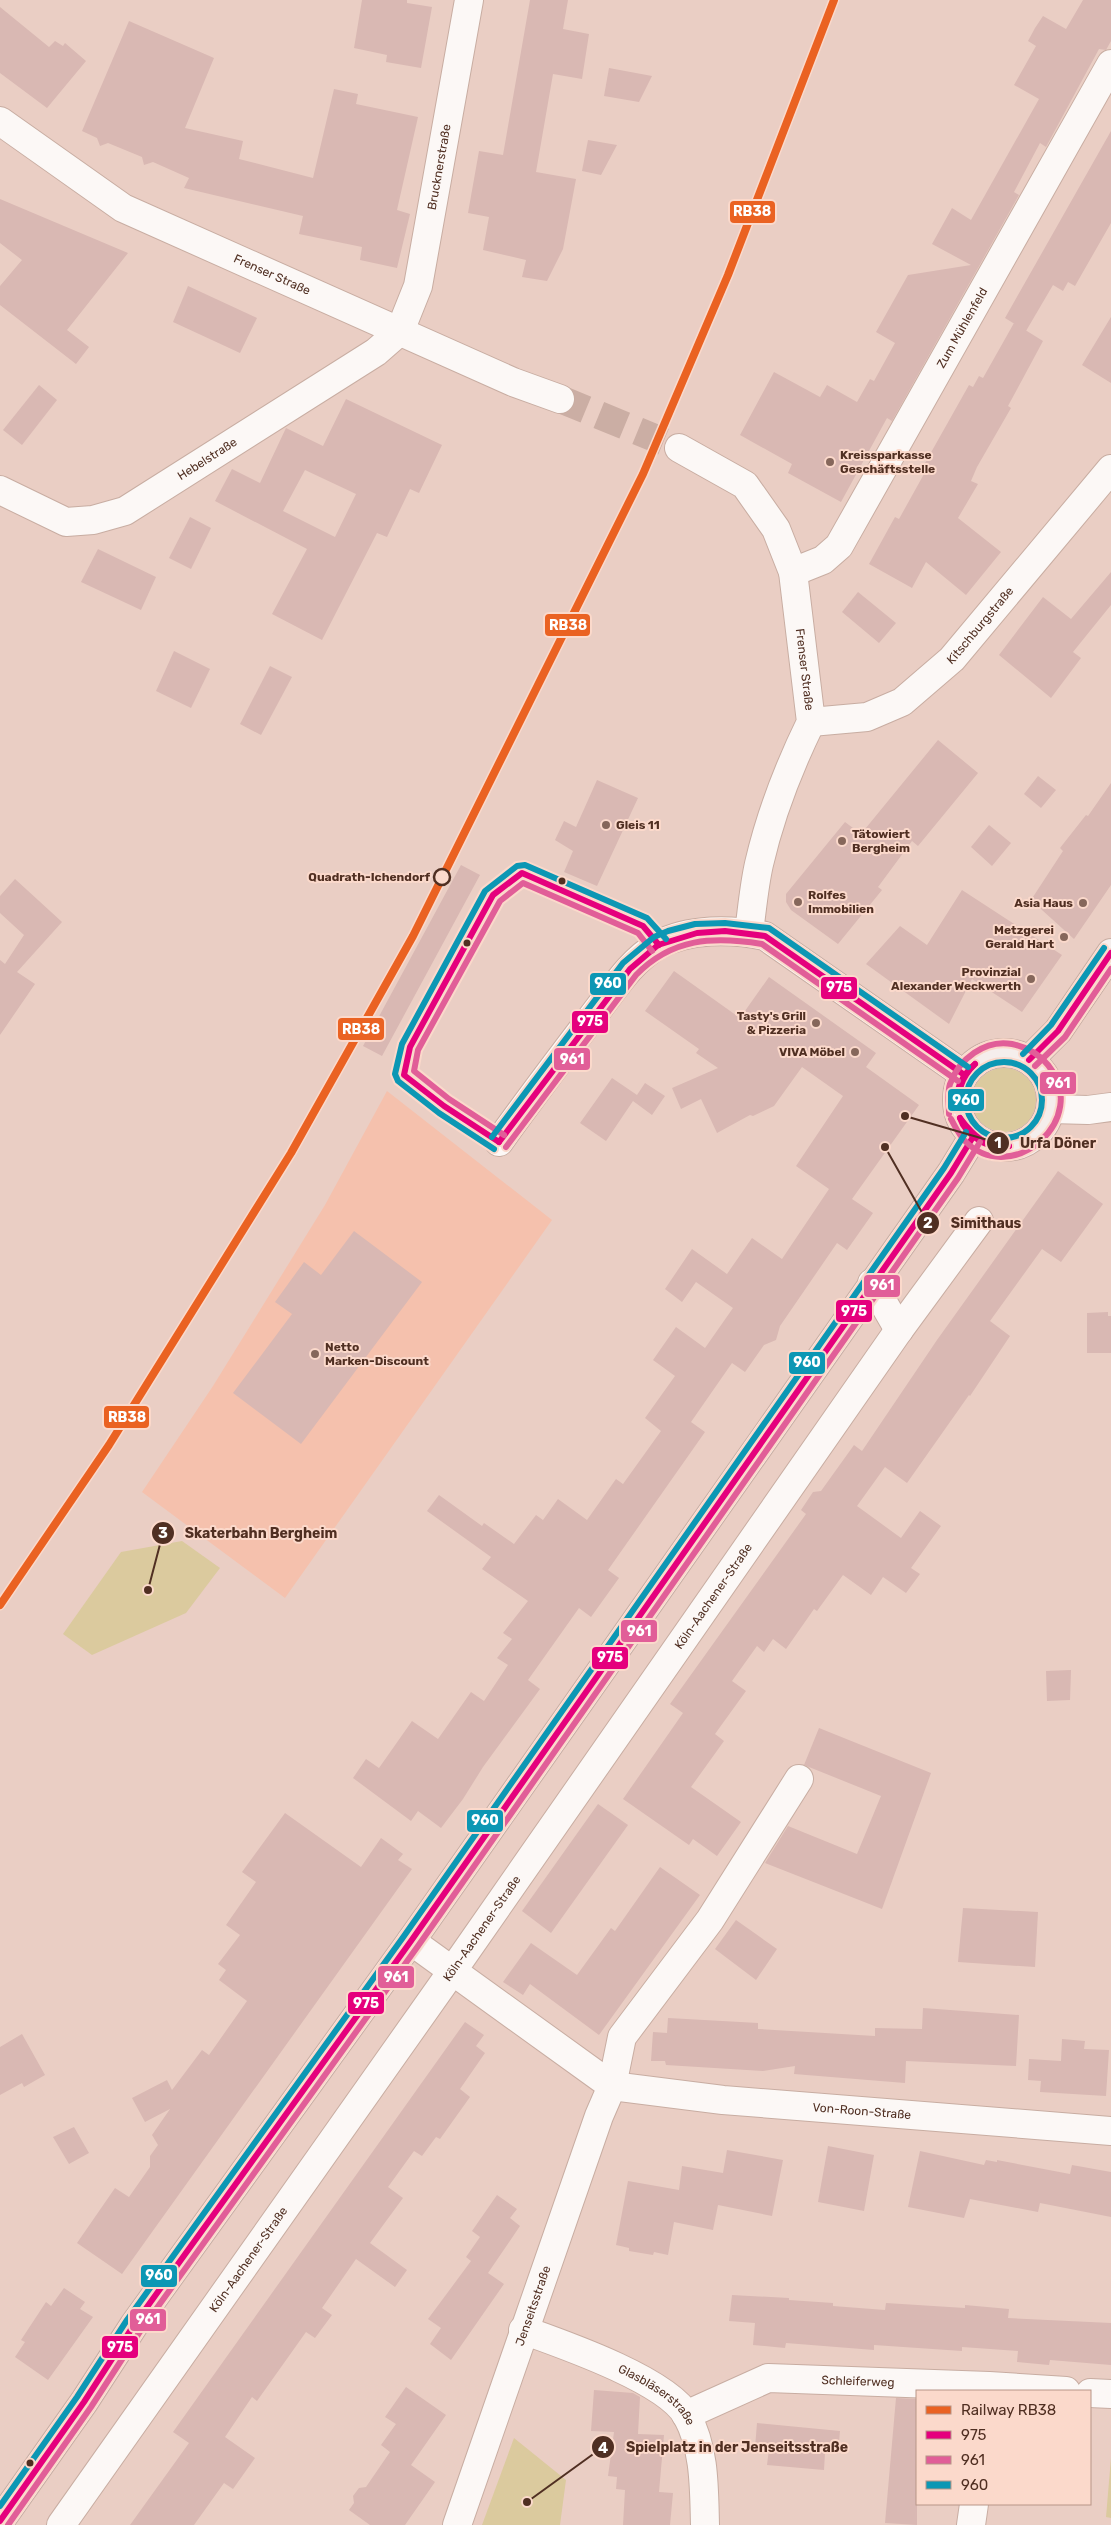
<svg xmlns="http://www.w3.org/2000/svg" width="1111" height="2525" font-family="Rubik,sans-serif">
<rect width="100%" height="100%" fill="#eacec4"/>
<path fill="#f5c1ad" d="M387 1091 552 1220 285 1598 142 1492 213 1386 325 1205Z"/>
<g fill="#dbca9e">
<circle cx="1004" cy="1100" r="32"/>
<path d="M182 1541 220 1568 186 1613 92 1655 63 1634 121 1552Z"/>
<path d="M514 2438 566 2480 560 2525H482Z"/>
<path d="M1111 2458V2518L1106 2517Z"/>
</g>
<g fill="#d9b8b3" fill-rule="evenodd">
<path d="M362 0H407V3L432 7 421 68 386 62 387 55 354 48Z"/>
<path d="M530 0H568L563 29 589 34 582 79 553 74 536 172 576 179 563 249 547 281 522 277 526 260 483 250 489 217 468 213 479 151 503 155Z"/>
<path d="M1083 0H1111V41L1106 50 1099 49 1046 147 1040 143 1014 192 1019 195 892 421 887 418 841 502 788 473 792 464 740 435 774 372 820 397 827 385 857 402 870 379 874 381 895 343 876 332 908 275 971 265 932 244 952 208 971 220 1039 99 1014 85 1036 46 1028 41 1035 28 1043 16 1066 29Z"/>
<path d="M0 7 49 47 55 41 63 46 65 43 86 61 47 108 0 73Z"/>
<path d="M129 21 214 58 185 128 243 141 239 159 313 178 334 89 358 94 356 104 418 117 397 210 410 214 397 268 360 260 362 247 299 234 303 216 184 188 189 178 153 162 144 165 142 157 108 143 100 146 97 138 82 131Z"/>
<path d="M609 68 652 76 639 102 604 96Z"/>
<path d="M1111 131V223L1075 286 1068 282 1063 291 1053 285 1026 331 1005 318Z"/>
<path d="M588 140 617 145 601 175 582 171Z"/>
<path d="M0 199 128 253 67 330 89 347 76 364 0 305V286L22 260 0 243Z"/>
<path d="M188 286 257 318 240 353 173 322Z"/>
<path d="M1111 317V383L1082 365Z"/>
<path d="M1014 323 1043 341 1008 406 1011 408 977 467 971 481 978 484 958 518 1001 552 966 595 926 562 912 588 869 564 895 517 899 519 924 474 920 472 969 385 973 387 979 376 983 378Z"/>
<path d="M39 385 57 400 22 445 3 430Z"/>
<path d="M346 399 442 445 419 493 410 489 387 537 377 533 322 640 272 614 307 549 215 501 232 469 260 483 286 428 323 446ZM305 470 356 494 335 537 283 511Z"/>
<path d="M190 517 211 528 191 569 169 558Z"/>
<path d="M98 549 156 577 141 610 81 582Z"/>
<path d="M1111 572V605L1073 652 1081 658 1051 698 999 655 1043 597 1071 619Z"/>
<path d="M858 592 896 623 879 643 842 612Z"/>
<path d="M174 651 210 669 191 708 156 691Z"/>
<path d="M270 666 292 677 261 735 240 724Z"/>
<path d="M938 740 978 773 918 846 912 841 878 887 882 890 838 944 791 910 786 902V894L845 822 861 834Z"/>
<path d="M1038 776 1056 790 1041 808 1024 794Z"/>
<path d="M597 780 638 798 597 886 564 872 573 851 555 840 564 821 576 827Z"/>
<path d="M1111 783V885L1074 939 1031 900 1063 851 1060 848 1086 815 1088 816Z"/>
<path d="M989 825 1011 843 992 866 971 847Z"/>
<path d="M461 865 480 875 382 1056 363 1046Z"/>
<path d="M15 879 62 922 17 972 35 984 0 1035V960L5 964 24 935 0 913V896Z"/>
<path d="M962 890 1062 955 1022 1012 972 979 949 1024 866 964 900 926 927 945Z"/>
<path d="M674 971 740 1018 769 977 876 1053 866 1067 919 1105 852 1199 873 1213 847 1250 837 1243 780 1326 776 1340 764 1345 745 1372 732 1363 691 1422 705 1432 608 1570 619 1578 591 1617 579 1608 528 1680 540 1689 483 1767 463 1799 441 1828 418 1811 411 1821 353 1778 366 1759 379 1768 412 1721 438 1739 471 1692 484 1701 508 1665 497 1658 512 1639 503 1633 528 1601 482 1569 491 1557 427 1511 439 1495 482 1526 484 1523 514 1544 536 1515 543 1520 558 1499 587 1520 616 1479 623 1484 661 1431 645 1418 675 1376 653 1360 676 1327 705 1348 733 1308 696 1282 682 1302 665 1289 692 1249 727 1274 752 1238 782 1259 829 1189 796 1166 843 1096 802 1067 774 1106 753 1116 750 1115 717 1133 701 1099 681 1109 672 1088 718 1068 696 1053 699 1049 645 1011Z"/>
<path d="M612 1078 637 1095 645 1083 665 1096 652 1115 633 1101 606 1141 580 1123Z"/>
<path d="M1058 1171 1103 1204 1061 1262 1042 1249 990 1321 1010 1336 970 1396 969 1395 907 1483 885 1467 857 1506 901 1538 920 1511 941 1526 911 1568 920 1574 906 1593 883 1577 871 1595 843 1575 817 1611 814 1609 786 1649 773 1639 764 1652 757 1646 732 1681 746 1691 715 1734 724 1741 691 1787 741 1822 717 1856 693 1839 689 1845 623 1799 683 1713 670 1704 806 1514 801 1510 813 1492 821 1491 854 1445 862 1451 937 1340Z"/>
<path d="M354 1231 422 1282 301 1444 233 1393 292 1314 275 1302 304 1262 321 1275Z"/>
<path d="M1108 1312V1316H1111V1353H1087V1313Z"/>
<path d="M1071 1670 1070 1700 1047 1701 1046 1671Z"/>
<path d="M819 1728 931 1773 882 1909 765 1863 788 1826 857 1854 881 1796 804 1765Z"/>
<path d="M598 1804 628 1825 551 1933 522 1911Z"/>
<path d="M285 1813 361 1867 381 1838 403 1854 398 1860 412 1869 122 2274 77 2243 115 2188 129 2197 150 2167V2156L158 2145 152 2135 170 2109 145 2122 132 2098 167 2080 172 2090 202 2050 209 2055 247 2001 219 1980 226 1970 218 1964 240 1935 226 1925 256 1882 242 1872Z"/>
<path d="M660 1867 700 1895 599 2035 530 1984 523 1995 503 1982 531 1943 577 1975 611 1928 615 1931Z"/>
<path d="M963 1908 1038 1912 1035 1967 958 1962Z"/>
<path d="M736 1920 777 1949 756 1980 715 1949Z"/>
<path d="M923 2008 1019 2015 1016 2066 906 2061 905 2083 794 2074 795 2066 763 2071 666 2065 665 2061H651L653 2032 667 2033 668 2018 758 2023V2029L875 2036V2028L922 2029Z"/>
<path d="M465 2022 484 2035 476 2046 485 2053 460 2089 470 2097 440 2139 436 2137 422 2156 414 2151 388 2187 403 2198 370 2243 407 2270 395 2287 356 2259 322 2308 332 2315 315 2338 306 2332 257 2401 252 2397 225 2437 255 2458 233 2489 224 2483 194 2525H130L189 2443 173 2432Z"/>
<path d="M22 2034 45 2075 24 2087 22 2083 0 2095V2047Z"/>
<path d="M1062 2039 1085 2041 1084 2049 1109 2050 1106 2096 1040 2092 1041 2081 1028 2080 1029 2059 1061 2061Z"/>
<path d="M74 2127 89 2153 69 2164 53 2137Z"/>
<path d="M828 2146 874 2155 864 2211 818 2202Z"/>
<path d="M727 2150 783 2160 772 2216 718 2205 713 2230 674 2222 668 2255 654 2252 653 2255 629 2251V2248L616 2245 628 2181 679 2190 682 2166 723 2173Z"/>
<path d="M920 2151 984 2165 986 2160 997 2162V2160L1070 2174 1072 2165 1111 2172V2217L1040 2203 1038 2212 970 2199 964 2218 908 2207Z"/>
<path d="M497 2195 517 2209 510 2218 520 2226 488 2273 504 2284 451 2360 430 2344 441 2328 428 2319 471 2261 466 2257 480 2237 472 2231Z"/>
<path d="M64 2288 85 2302 80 2309 93 2317 48 2380 15 2357 25 2342 21 2340 46 2302 51 2306Z"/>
<path d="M732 2295 789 2298V2300L833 2303V2306L885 2310 886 2303 965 2308V2305L1009 2309 1008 2318 1111 2323V2365L1050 2360 1049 2365 1017 2362 1018 2351 962 2347V2351L874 2345V2350L786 2343 785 2348 753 2345 755 2323 729 2321Z"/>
<path d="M406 2387 446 2415 411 2465 435 2482 405 2525H370L349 2510 354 2503 353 2496 359 2488 366 2487 390 2452 381 2445 396 2424 385 2417Z"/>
<path d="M594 2390 633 2393 640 2397 638 2434 664 2435 659 2492 673 2493 670 2525H623L625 2490 616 2489 617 2477 608 2476 614 2432 591 2431Z"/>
<path d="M896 2398 917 2399V2525L885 2523Z"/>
<path d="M757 2423 840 2431 838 2454 825 2453 824 2470 767 2465 769 2449 755 2448Z"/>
</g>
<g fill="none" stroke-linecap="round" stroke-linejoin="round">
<path stroke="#cbaea4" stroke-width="28" stroke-dasharray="28 14" stroke-linecap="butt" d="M560 399 679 448"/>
<defs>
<g id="street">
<path id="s1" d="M0 121 123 208 513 382 560 399"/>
<path id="s2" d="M679 448 745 485 776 529 793 572 811 722C789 767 770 816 759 864 754 886 752 910 749 932"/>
<path id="s3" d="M0 490 66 522 93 520 125 511 376 352 400 331 418 286 469 0"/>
<path id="s4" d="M793 572 823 560 839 546 1111 64"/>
<path id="s5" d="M811 722 867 717 902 702 952 659 1111 469"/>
<path d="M1051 1109 1088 1110 1111 1107"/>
<path d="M499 1142C529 1100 560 1059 592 1017 612 992 629 962 658 945 689 928 732 929 765 936L963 1074"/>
<path d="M872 1283 899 1330"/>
<path id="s6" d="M411 1941 612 2086 723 2100 1111 2131"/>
<path id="s7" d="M523 2330C562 2344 667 2380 687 2416 705 2449 704 2489 705 2525"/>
<path d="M1090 2393 1111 2394"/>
<path id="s8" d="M686 2415 768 2378 989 2386 1066 2391"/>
<path id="s9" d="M61 2525 453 1970 899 1330 979 1221"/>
<path id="s10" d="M457 2525 599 2116 612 2086 622 2037 710 1920 799 1779"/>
<path d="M971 2525 974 2504"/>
</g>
<g id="secondary">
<circle cx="1004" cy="1100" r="47"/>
<path d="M1029 1060 1058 1031 1111 953"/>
<path d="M0 2521 84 2402 134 2325 411 1941 951 1173 973 1137"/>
</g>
</defs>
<use href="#street" stroke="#c8ada2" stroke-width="30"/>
<use href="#secondary" stroke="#c8ada2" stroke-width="30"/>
<use href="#street" stroke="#fcf8f6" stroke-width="28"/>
<use href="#secondary" stroke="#f5eeec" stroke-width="28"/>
<defs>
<g id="bus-1">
<path d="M1029 1060 1058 1031 1111 953"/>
<path d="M958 1110C953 1092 962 1075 975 1064"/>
<path d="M958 1110C958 1090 961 1078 975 1064"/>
<path d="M960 1118C972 1134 987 1150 1009 1146"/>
<path d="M960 1118C966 1136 990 1151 1009 1146"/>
<path d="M499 1142 630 969 658 945 697 933 725 931 765 936 963 1074"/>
<path d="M499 1142 444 1106 404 1075 410 1047 493 895 522 873 643 926 659 945"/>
<path d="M0 2521 84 2402 134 2325 411 1941 951 1173 973 1137"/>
</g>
<g id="bus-2">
<path d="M1035 1066 1065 1037 1111 969"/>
<path d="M949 1114C949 1104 947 1093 950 1084 959 1059 985 1039 1012 1044 1026 1047 1039 1054 1048 1065 1092 1118 1012 1189 965 1141 959 1135 955 1126 951 1119"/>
<path d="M504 1135 449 1099 414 1071 418 1050 500 901 523 883 638 933 652 951"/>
<path d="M506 1147 636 975C672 938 713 936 762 944L958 1081"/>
<path d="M8 2525 91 2407 141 2330 418 1946 958 1178 980 1142"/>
</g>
<g id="bus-3">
<path d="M1023 1054 1051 1025 1104 948"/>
<circle cx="1004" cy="1100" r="38"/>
<path d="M492 1137 623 963 654 937 668 931 695 924 725 923 769 928 968 1067"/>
<path d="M494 1149 439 1113 398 1081 395 1074 402 1044 485 891 517 866 525 865 647 918 666 939"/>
<path d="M0 2506 77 2397 127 2320 404 1936 944 1168 966 1132"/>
</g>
</defs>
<use href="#bus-1" stroke="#fbd9cb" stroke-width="10"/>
<use href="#bus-2" stroke="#fbd9cb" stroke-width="10"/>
<use href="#bus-3" stroke="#fbd9cb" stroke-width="10"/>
<use href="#bus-1" stroke="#e5007d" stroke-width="6"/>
<use href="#bus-2" stroke="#e15e98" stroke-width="6"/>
<use href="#bus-3" stroke="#0c97b4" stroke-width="6"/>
<defs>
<path id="rail-1" d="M0 1605 109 1445 291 1153 413 936 643 474 728 275 834 0"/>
</defs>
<use href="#rail-1" stroke="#fbd9cb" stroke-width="11"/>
<use href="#rail-1" stroke="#ea6222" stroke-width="8"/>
</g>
<g fill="#86675b" stroke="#fbd9cb" stroke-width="2">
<circle cx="830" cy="462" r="5"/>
<circle cx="606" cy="825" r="5"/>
<circle cx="842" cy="841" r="5"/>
<circle cx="798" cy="902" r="5"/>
<circle cx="1083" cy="903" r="5"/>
<circle cx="1064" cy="937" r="5"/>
<circle cx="1031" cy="979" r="5"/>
<circle cx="816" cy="1023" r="5"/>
<circle cx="855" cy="1052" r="5"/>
<circle cx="315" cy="1354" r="5"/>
</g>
<circle fill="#fbd9cb" stroke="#502f22" stroke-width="2.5" cx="442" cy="877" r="8"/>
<g fill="#502f22" stroke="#fbd9cb" stroke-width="2">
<circle cx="562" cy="881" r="4.5"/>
<circle cx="467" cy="943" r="4.5"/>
<circle cx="30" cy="2463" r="4.5"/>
</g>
<g text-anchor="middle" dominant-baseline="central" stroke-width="4" stroke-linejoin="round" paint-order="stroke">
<g font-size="12" fill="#502f22" stroke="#fbd9cb">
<text stroke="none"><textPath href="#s3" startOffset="632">Brucknerstraße</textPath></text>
<text stroke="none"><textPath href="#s1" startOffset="314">Frenser Straße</textPath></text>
<text stroke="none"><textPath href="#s4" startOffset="304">Zum Mühlenfeld</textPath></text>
<text stroke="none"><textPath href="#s3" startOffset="231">Hebelstraße</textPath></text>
<text stroke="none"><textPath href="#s5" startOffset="204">Kitschburgstraße</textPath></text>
<text stroke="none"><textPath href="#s2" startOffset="274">Frenser Straße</textPath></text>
<text stroke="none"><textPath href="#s9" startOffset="1135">Köln-Aachener-Straße</textPath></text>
<text stroke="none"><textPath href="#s9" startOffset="730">Köln-Aachener-Straße</textPath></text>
<text stroke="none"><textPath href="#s6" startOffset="499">Von-Roon-Straße</textPath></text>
<text stroke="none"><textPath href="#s9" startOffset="325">Köln-Aachener-Straße</textPath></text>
<text stroke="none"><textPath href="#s10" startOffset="232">Jenseitsstraße</textPath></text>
<text stroke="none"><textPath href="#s8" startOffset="180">Schleiferweg</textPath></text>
<text stroke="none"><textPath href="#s7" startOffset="150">Glasbläserstraße</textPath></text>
</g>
<g font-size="12" font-weight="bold" fill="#502f22" stroke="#fbd9cb" text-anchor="start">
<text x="840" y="455">Kreissparkasse<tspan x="840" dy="14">Geschäftsstelle</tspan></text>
<text x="616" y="825">Gleis 11</text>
<text x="852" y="834">Tätowiert<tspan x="852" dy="14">Bergheim</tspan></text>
<text x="808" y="895">Rolfes<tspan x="808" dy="14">Immobilien</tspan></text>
<text x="1073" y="903" text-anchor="end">Asia Haus</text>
<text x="1054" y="930" text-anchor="end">Metzgerei<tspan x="1054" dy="14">Gerald Hart</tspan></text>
<text x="1021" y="972" text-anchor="end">Provinzial<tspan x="1021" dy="14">Alexander Weckwerth</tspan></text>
<text x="806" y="1016" text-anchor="end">Tasty's Grill<tspan x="806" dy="14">&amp; Pizzeria</tspan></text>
<text x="845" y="1052" text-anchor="end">VIVA Möbel</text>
<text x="325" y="1347">Netto<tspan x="325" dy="14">Marken-Discount</tspan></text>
</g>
<g font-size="12" font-weight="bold" fill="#502f22" stroke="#fbd9cb" text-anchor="end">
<text x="430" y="877">Quadrath-Ichendorf</text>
</g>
</g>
<path fill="none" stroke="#502f22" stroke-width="2" d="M905 1116L998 1143M885 1147L928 1223M148 1590L163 1533M527 2502L603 2447"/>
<g fill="#502f22" stroke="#fbd9cb" stroke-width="2">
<circle cx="905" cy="1116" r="5"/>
<circle cx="885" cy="1147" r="5"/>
<circle cx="148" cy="1590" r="5"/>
<circle cx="527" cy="2502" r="5"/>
<circle cx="998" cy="1143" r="12"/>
<circle cx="928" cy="1223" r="12"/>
<circle cx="163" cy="1533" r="12"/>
<circle cx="603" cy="2447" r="12"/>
</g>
<g font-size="15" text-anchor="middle" font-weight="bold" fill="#fff">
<text x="998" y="1148">1</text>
<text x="928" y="1228">2</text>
<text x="163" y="1538">3</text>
<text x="603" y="2453">4</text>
</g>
<g font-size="14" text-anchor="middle" font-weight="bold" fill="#502f22" stroke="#fbd9cb" stroke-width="4" stroke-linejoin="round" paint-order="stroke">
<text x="1058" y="1148">Urfa Döner</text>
<text x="986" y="1228">Simithaus</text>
<text x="261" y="1538">Skaterbahn Bergheim</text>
<text x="737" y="2452">Spielplatz in der Jenseitsstraße</text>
</g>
<g stroke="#fbd9cb" stroke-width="2">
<rect x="729" y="200" width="47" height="24" rx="5" fill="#ea6222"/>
<rect x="544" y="613" width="47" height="24" rx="5" fill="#ea6222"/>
<rect x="589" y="972" width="38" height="24" rx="5" fill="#0c97b4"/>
<rect x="820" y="976" width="38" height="24" rx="5" fill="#e5007d"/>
<rect x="571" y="1010" width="38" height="24" rx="5" fill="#e5007d"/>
<rect x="337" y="1017" width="48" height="24" rx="5" fill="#ea6222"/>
<rect x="553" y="1047" width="38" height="24" rx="5" fill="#e15e98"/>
<rect x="1039" y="1071" width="38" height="24" rx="5" fill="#e15e98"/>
<rect x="947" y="1088" width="38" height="24" rx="5" fill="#0c97b4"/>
<rect x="863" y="1274" width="38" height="24" rx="5" fill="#e15e98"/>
<rect x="835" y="1299" width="38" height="24" rx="5" fill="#e5007d"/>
<rect x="788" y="1351" width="38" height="24" rx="5" fill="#0c97b4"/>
<rect x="103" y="1405" width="47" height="24" rx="5" fill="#ea6222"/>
<rect x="620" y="1619" width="38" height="24" rx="5" fill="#e15e98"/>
<rect x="591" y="1646" width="38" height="24" rx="5" fill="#e5007d"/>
<rect x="466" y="1809" width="38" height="24" rx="5" fill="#0c97b4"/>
<rect x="377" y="1965" width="38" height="24" rx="5" fill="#e15e98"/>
<rect x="347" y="1991" width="38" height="24" rx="5" fill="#e5007d"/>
<rect x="140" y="2264" width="38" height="24" rx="5" fill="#0c97b4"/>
<rect x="129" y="2308" width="38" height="24" rx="5" fill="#e15e98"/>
<rect x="101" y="2335" width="38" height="24" rx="5" fill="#e5007d"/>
</g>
<g font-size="14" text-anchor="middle" font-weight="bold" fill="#fff">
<text x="752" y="216">RB38</text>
<text x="568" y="630">RB38</text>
<text x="608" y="988">960</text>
<text x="839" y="992">975</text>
<text x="590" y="1026">975</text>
<text x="361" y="1034">RB38</text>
<text x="572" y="1064">961</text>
<text x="1058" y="1088">961</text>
<text x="966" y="1105">960</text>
<text x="882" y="1290">961</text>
<text x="854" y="1316">975</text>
<text x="807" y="1367">960</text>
<text x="127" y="1422">RB38</text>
<text x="639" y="1636">961</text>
<text x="610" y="1662">975</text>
<text x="485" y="1825">960</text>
<text x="396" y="1982">961</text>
<text x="366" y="2008">975</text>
<text x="159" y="2280">960</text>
<text x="148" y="2324">961</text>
<text x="120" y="2352">975</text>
</g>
<rect x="916" y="2390" width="175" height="115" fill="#fbd9cb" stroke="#b79587"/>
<rect x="926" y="2406" width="25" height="8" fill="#ea6222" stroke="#b79587"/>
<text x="961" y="2415" font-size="15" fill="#502f22">Railway RB38</text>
<rect x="926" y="2431" width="25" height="8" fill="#e5007d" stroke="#b79587"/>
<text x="961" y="2440" font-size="15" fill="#502f22">975</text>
<rect x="926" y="2456" width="25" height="8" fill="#e15e98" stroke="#b79587"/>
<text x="961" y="2465" font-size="15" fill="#502f22">961</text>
<rect x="926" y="2481" width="25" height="8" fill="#0c97b4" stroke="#b79587"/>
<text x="961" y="2490" font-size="15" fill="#502f22">960</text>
</svg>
